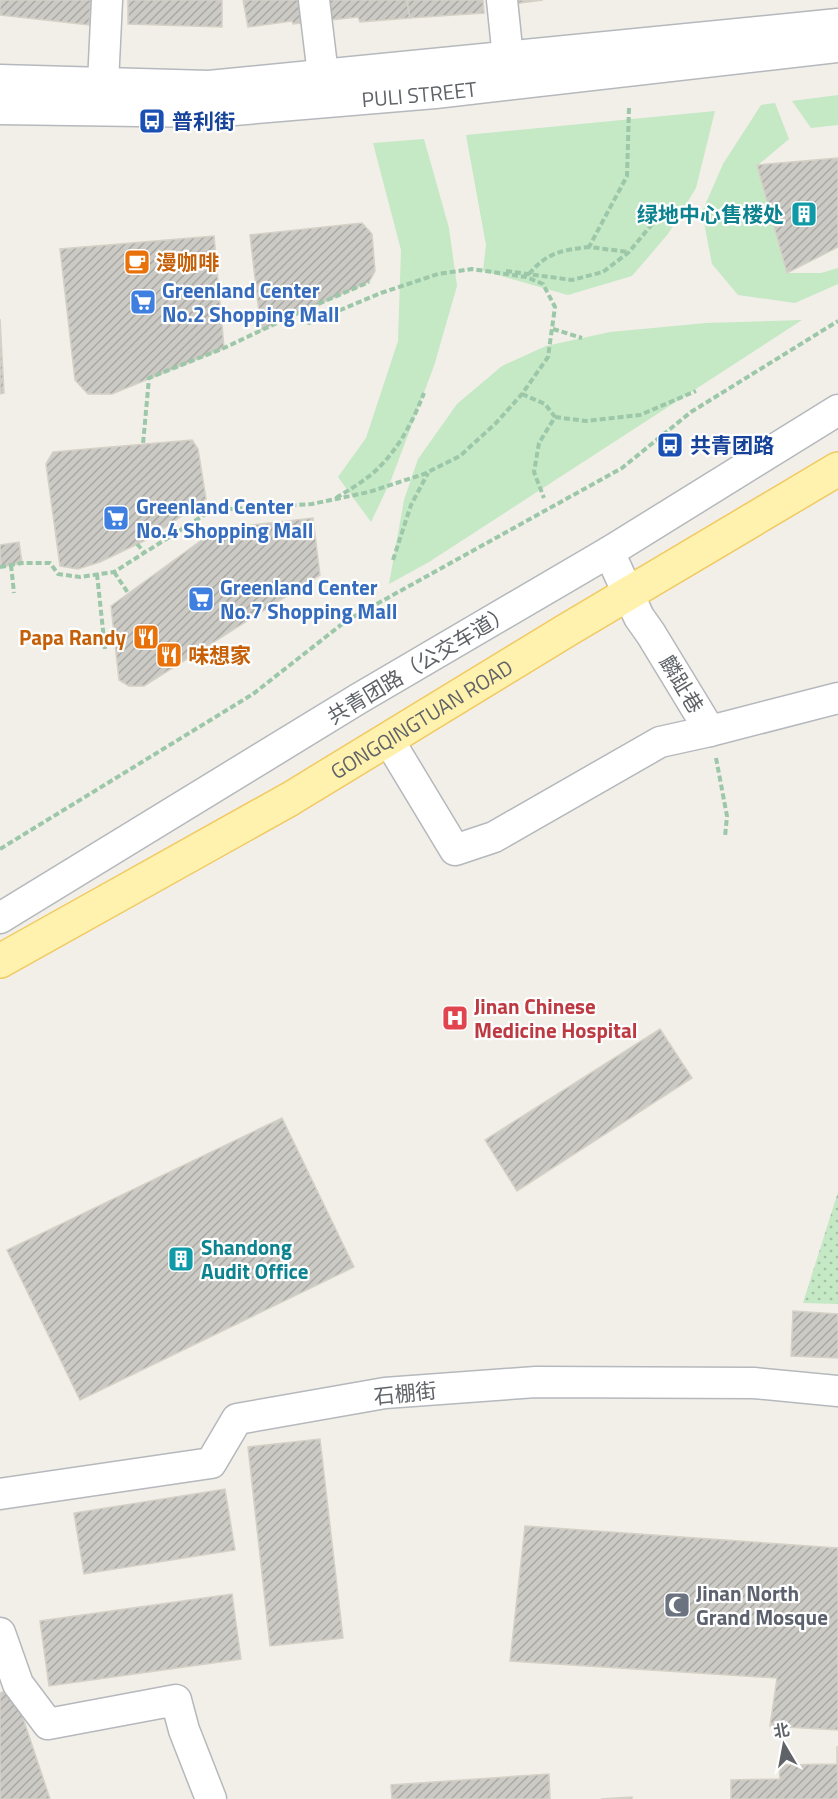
<svg xmlns="http://www.w3.org/2000/svg" width="838" height="1799" font-family="'Titillium Web','Noto Sans SC',sans-serif">
<defs>
<pattern id="garden-dots" width="8" height="8" patternUnits="userSpaceOnUse" patternTransform="scale(1.5)"><rect width="8" height="8" fill="#c5e8c5"/><path d="M2 2h.1M6 6h.1" fill="none" stroke="#a3c0a4" stroke-width="1.8" stroke-linecap="round"/></pattern>
<pattern id="building-hatch" width="6" height="6" patternUnits="userSpaceOnUse" patternTransform="scale(1.5)"><rect width="6" height="6" fill="#cccac5"/><path d="M-1 1l2-2M0 6l6-6M5 7l2-2" fill="none" stroke="#a9a8a4"/></pattern>
</defs>
<rect width="100%" height="100%" fill="#f1efe8"/>
<g fill="#c5e8c5">
<path d="M838 95V125L811 128 792 101Z"/>
<path d="M775 103 789 139 758 165 787 273H821L838 268V284L795 303 738 295 712 264 702 212 723 164 761 105Z"/>
<path d="M715 111 696 188 668 234 632 276 568 295 483 271 486 245 466 135Z"/>
<path d="M424 139 449 228 457 286 434 366 391 480 371 522 338 477 366 438 398 341 401 250 373 143Z"/>
<path d="M802 320 429 562 389 584 404 500 418 459 457 404 502 366 546 346 610 332 706 323Z"/>
</g>
<path fill="url(#garden-dots)" d="M838 1192V1304L803 1303Z"/>
<g fill="url(#building-hatch)" stroke="#d6d1c6" stroke-width="1.5">
<path d="M0 0H91L89 25 0 15Z"/>
<path d="M128 0H222V27L128 24Z"/>
<path d="M243 0H407L410 18 360 22 358 17 293 24 292 21 248 27Z"/>
<path d="M407 0H483L484 13 410 18Z"/>
<path d="M512 0H543L513 4Z"/>
<path d="M838 158V247L787 273 757 165Z"/>
<path d="M362 223 372 234 375 271 369 282 261 330 250 235Z"/>
<path d="M214 236 224 348 112 394H88L75 380 60 249Z"/>
<path d="M0 319 4 393 0 394Z"/>
<path d="M192 440 198 449 206 499 150 538 100 562 78 569 60 566 46 464 53 452Z"/>
<path d="M313 518 320 575 144 686H129L119 680 111 606 217 529Z"/>
<path d="M19 542 22 563 1 567 0 545Z"/>
<path d="M660 1029 692 1078 517 1191 485 1140Z"/>
<path d="M282 1118 354 1267 80 1400 7 1250Z"/>
<path d="M793 1311 838 1314V1358L791 1356Z"/>
<path d="M320 1439 343 1638 270 1646 248 1447Z"/>
<path d="M225 1489 235 1550 84 1574 74 1513Z"/>
<path d="M525 1526 838 1548V1730L770 1726 777 1678 510 1661Z"/>
<path d="M232 1594 241 1659 49 1686 40 1621Z"/>
<path d="M13 1688 50 1799H0V1693Z"/>
<path d="M837 1746 838 1799H731V1780L780 1779 779 1765 837 1764Z"/>
<path d="M549 1774 550 1799H392L391 1785Z"/>
<path d="M632 1797V1799H601Z"/>
</g>
<g fill="none" stroke-linecap="round" stroke-linejoin="round">
<defs>
<g id="minor">
<path d="M314 0 323 75"/>
<path d="M502 0 508 58"/>
<path d="M0 80 209 86 838 24"/>
<path d="M103 83 107 0"/>
<path id="s1" d="M0 109 210 112 435 93 838 47"/>
<path d="M609 552 639 617 651 634 710 731 838 698"/>
<path d="M388 739 455 850 494 837 660 742 710 731"/>
<path d="M0 918 358 699 609 552 838 410"/>
<path d="M0 1494 211 1463 237 1419 385 1393 536 1382 754 1383 838 1391"/>
<path d="M0 1633 18 1684 48 1724 176 1700 184 1730 211 1799"/>
</g>
<g id="major">
<path id="s2" d="M0 961 290 799 567 630 838 469"/>
</g>
</defs>
<use href="#minor" stroke="#b5b8bc" stroke-width="33"/>
<use href="#major" stroke="#f2c960" stroke-width="36"/>
<g stroke="#9cc7a9" stroke-width="4" stroke-dasharray="6 3" stroke-linecap="butt">
<path d="M629 108 627 176 589 247 629 252"/>
<path d="M506 271 572 280 603 272 629 252 653 223"/>
<path d="M529 274C547 252 563 250 589 247"/>
<path d="M302 311 369 282"/>
<path d="M553 329 582 338"/>
<path d="M522 394 545 404 555 417 539 443 534 472 544 498"/>
<path d="M555 417 586 421 640 415 696 391"/>
<path d="M336 498C347 491 358 485 368 477 395 456 412 424 424 393"/>
<path d="M137 544 145 553"/>
<path d="M393 560 411 505 428 473"/>
<path d="M11 565 14 593"/>
<path d="M0 567 22 563H50L58 574 80 577 114 572 212 510 312 504 369 492 424 474 460 456 496 423 522 394 548 357 555 307 543 284 526 277 472 269 438 274 381 293 309 323 302 311 224 348 149 378 143 444"/>
<path d="M114 572 128 593"/>
<path d="M97 574 105 649"/>
<path d="M716 758 727 816 725 837"/>
<path d="M0 849 253 694 346 621 622 468 691 412 838 321"/>
</g>
<use href="#minor" stroke="#fff" stroke-width="30"/>
<use href="#major" stroke="#fff2af" stroke-width="33"/>
</g>
<defs>
<symbol id="bus-square" viewBox="-11 -11 22 22"><rect x="-9" y="-9" width="18" height="18" rx="4" fill="#1a4fb4" stroke="#fff"/><path d="M-5-6H5V4H4V6H2V4H-2V6H-4V4H-5ZM-3.5-4V0h7V-4ZM-3.5 1.2v1.5H-2V1.2ZM2 1.2v1.5H3.5V1.2Z" fill="#fff"/></symbol>
<symbol id="building-square" viewBox="-11 -11 22 22"><rect x="-9" y="-9" width="18" height="18" rx="4" fill="#0f9aa8" stroke="#fff"/><path d="M-4-6H4V6H1V3H-1V6H-4ZM-2.5-4.3h1.7v1.8h-1.7ZM.8-4.3h1.7v1.8H.8ZM-2.5-1h1.7V.8h-1.7ZM.8-1h1.7V.8H.8Z" fill="#fff"/></symbol>
<symbol id="cafe-square" viewBox="-11 -11 22 22"><rect x="-9" y="-9" width="18" height="18" rx="4" fill="#e8710a" stroke="#fff"/><path d="M-5.5-4.5H6V0H3Q3 3.5 0 3.5H-2.5Q-5.5 3.5-5.5 0ZM3-3.2v2h1.7v-2ZM-6 4.5H4V6H-6Z" fill="#fff"/></symbol>
<symbol id="supermarket-square" viewBox="-11 -11 22 22"><rect x="-9" y="-9" width="18" height="18" rx="4" fill="#3f7fe0" stroke="#fff"/><path d="M-6-5.5h2.5l.6 2H6L4.5 2H-2.5L-4.4-4H-6ZM-1.5 3.2a1.3 1.3 0 1 0 .1 0ZM3 3.2a1.3 1.3 0 1 0 .1 0Z" fill="#fff"/></symbol>
<symbol id="restaurant-square" viewBox="-11 -11 22 22"><rect x="-9" y="-9" width="18" height="18" rx="4" fill="#e8710a" stroke="#fff"/><path d="M-5-6h1v4h1v-4h1v4h1v-4h1v5L-1.5 .5V6h-2V.5L-5-1ZM5-6V6H3V1.5H1.5Q1.5-4 5-6Z" fill="#fff"/></symbol>
<symbol id="hospital-square" viewBox="-11 -11 22 22"><rect x="-9" y="-9" width="18" height="18" rx="4" fill="#e0444e" stroke="#fff"/><path d="M-5-5h3v3.5h4V-5h3V5h-3V1.5h-4V5h-3Z" fill="#fff"/></symbol>
<symbol id="mosque-square" viewBox="-11 -11 22 22"><rect x="-9" y="-9" width="18" height="18" rx="4" fill="#6b7280" stroke="#fff"/><path d="M3.5-4.9A6 6 0 1 0 3.5 4.9A5 5 0 1 1 3.5-4.9Z" fill="#fff"/></symbol>
</defs>
<g fill-rule="evenodd">
<use href="#bus-square" x="137" y="106" width="30" height="30"/>
<use href="#building-square" x="789" y="199" width="30" height="30"/>
<use href="#cafe-square" x="122" y="247" width="30" height="30"/>
<use href="#supermarket-square" x="128" y="287" width="30" height="30"/>
<use href="#bus-square" x="655" y="430" width="30" height="30"/>
<use href="#supermarket-square" x="101" y="503" width="30" height="30"/>
<use href="#supermarket-square" x="186" y="584" width="30" height="30"/>
<use href="#restaurant-square" x="131" y="622" width="30" height="30"/>
<use href="#restaurant-square" x="154" y="640" width="30" height="30"/>
<use href="#hospital-square" x="440" y="1003" width="30" height="30"/>
<use href="#building-square" x="166" y="1244" width="30" height="30"/>
<use href="#mosque-square" x="662" y="1590" width="30" height="30"/>
</g>
<g text-anchor="middle" dominant-baseline="central" stroke-width="4.5" stroke-linejoin="round" paint-order="stroke">
<g font-size="21" fill="#5f6368" stroke="#fff">
<text stroke="none"><textPath href="#s1" startOffset="420">PULI STREET</textPath></text>
<text transform="translate(419 664) rotate(-31)">共青团路（公交车道）</text>
<text transform="translate(682 684) rotate(59)">麟趾巷</text>
<text stroke="none"><textPath href="#s2" startOffset="486">GONGQINGTUAN ROAD</textPath></text>
<text transform="translate(405 1393) rotate(-6)">石棚街</text>
</g>
<g font-size="21" font-weight="bold" fill="#164399" stroke="#fff" text-anchor="start">
<text x="172" y="121">普利街</text>
<text x="690" y="445">共青团路</text>
</g>
<g font-size="21" font-weight="bold" fill="#0d838f" stroke="#fff" text-anchor="end">
<text x="784" y="214">绿地中心售楼处</text>
<text x="201" y="1247" text-anchor="start">Shandong<tspan x="201" dy="24">Audit Office</tspan></text>
</g>
<g font-size="21" font-weight="bold" fill="#c56008" stroke="#fff" text-anchor="start">
<text x="156" y="262">漫咖啡</text>
<text x="126" y="637" text-anchor="end">Papa Randy</text>
<text x="188" y="655">味想家</text>
</g>
<g font-size="21" font-weight="bold" fill="#366cbe" stroke="#fff" text-anchor="start">
<text x="162" y="290">Greenland Center<tspan x="162" dy="24">No.2 Shopping Mall</tspan></text>
<text x="136" y="506">Greenland Center<tspan x="136" dy="24">No.4 Shopping Mall</tspan></text>
<text x="220" y="587">Greenland Center<tspan x="220" dy="24">No.7 Shopping Mall</tspan></text>
</g>
<g font-size="21" font-weight="bold" fill="#be3a42" stroke="#fff" text-anchor="start">
<text x="474" y="1006">Jinan Chinese<tspan x="474" dy="24">Medicine Hospital</tspan></text>
</g>
<g font-size="21" font-weight="bold" fill="#5b616d" stroke="#fff" text-anchor="start">
<text x="696" y="1593">Jinan North<tspan x="696" dy="24">Grand Mosque</tspan></text>
</g>
</g>
<g transform="translate(784 1745) rotate(350)" stroke="#ffffff" stroke-width="4.5" paint-order="stroke">
<path d="M0-4.5L10 22L0 15L-10 22Z" fill="#5f6368"/>
<text y="-9" font-size="16" font-weight="bold" text-anchor="middle" fill="#5f6368">北</text>
</g>
</svg>
